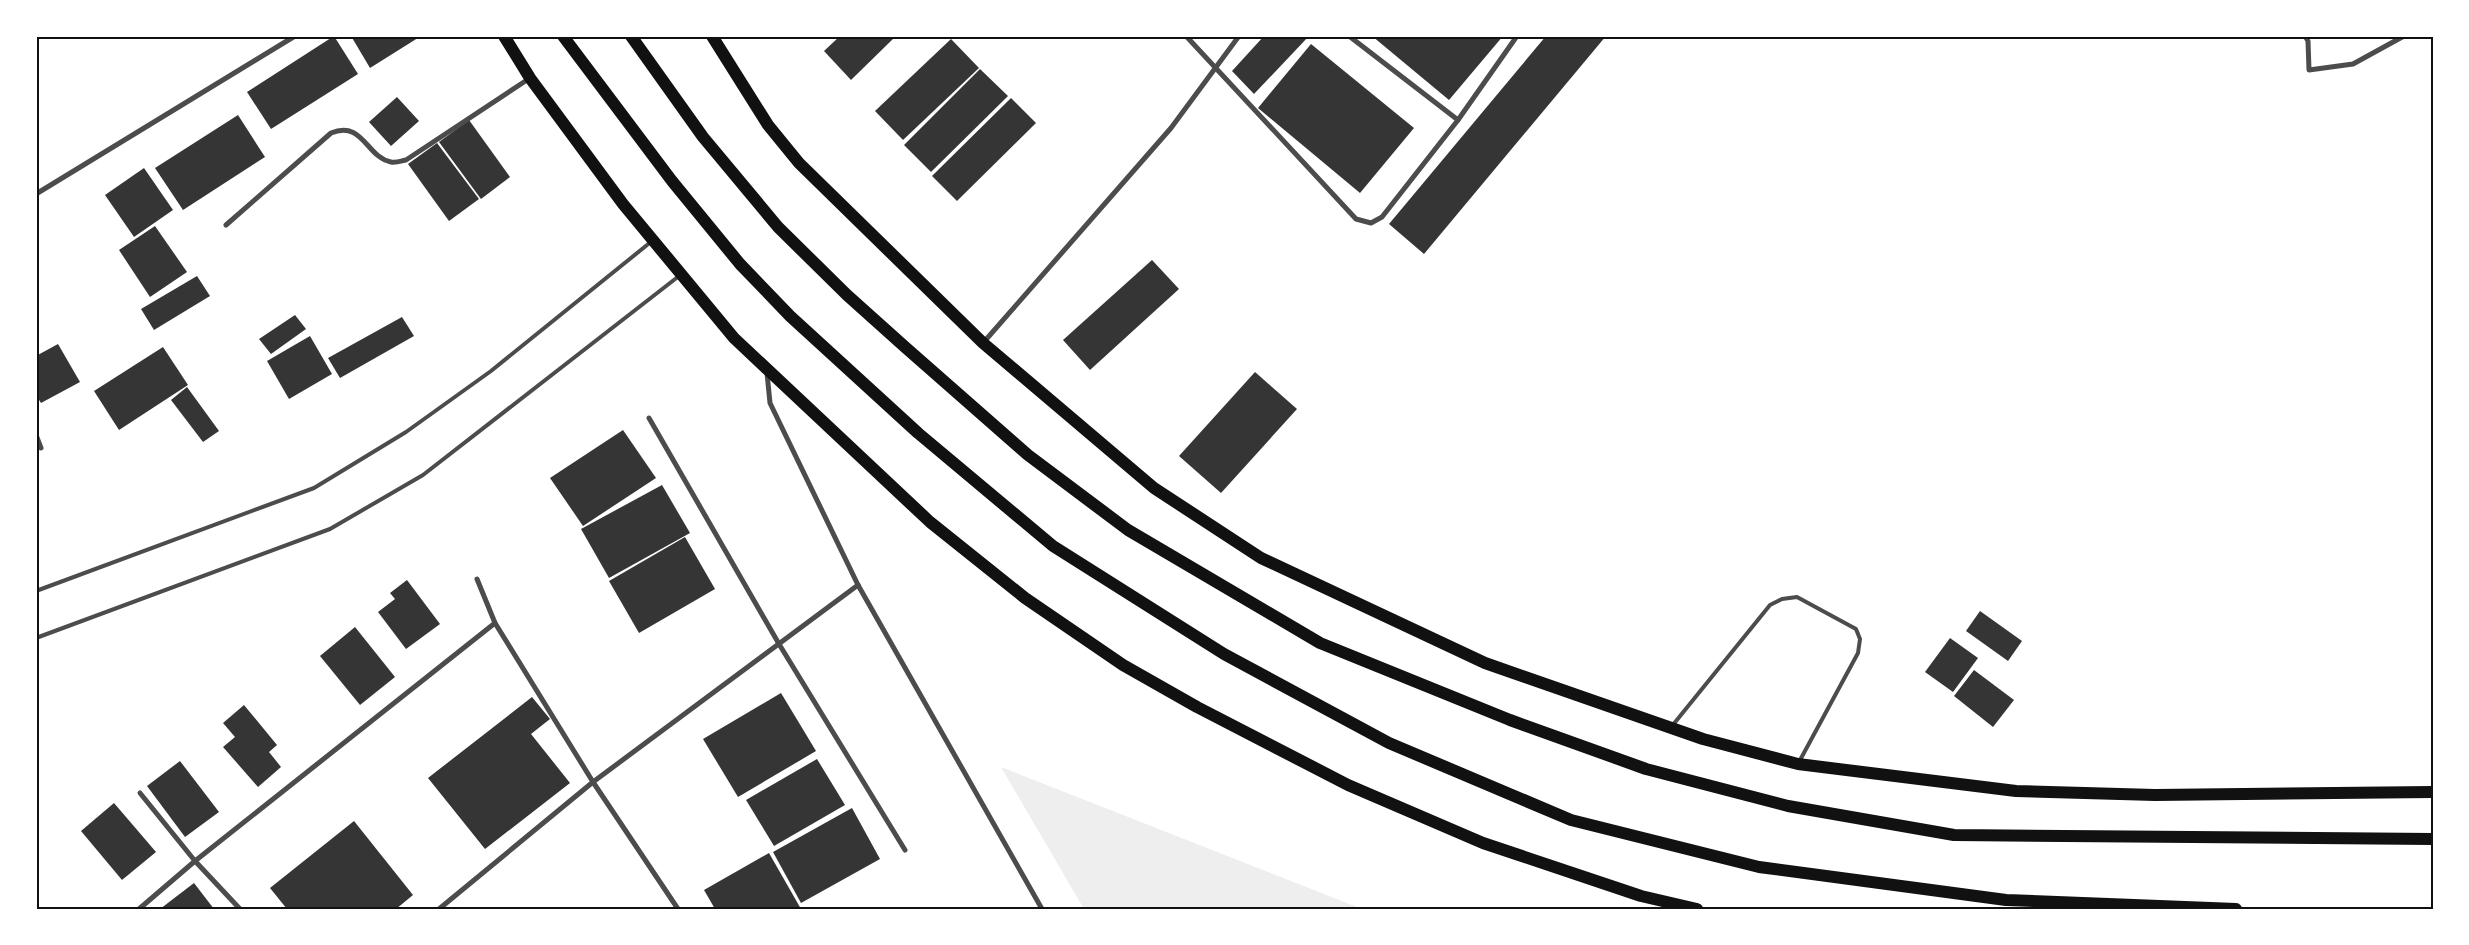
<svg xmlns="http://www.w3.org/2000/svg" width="2469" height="945" font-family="'Public Sans',sans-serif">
<rect width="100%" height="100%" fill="#fff"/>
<path fill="#eee" d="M1001 767 1362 909H1084Z"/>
<g fill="#353535">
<path d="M334 36 358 74 271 129 247 92Z"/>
<path d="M351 36H421L370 68Z"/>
<path d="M840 36H896L851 80 824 51Z"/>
<path d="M1264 36H1309L1254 94 1232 71Z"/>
<path d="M1372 36H1503L1449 100Z"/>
<path d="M1546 36H1606L1424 254 1389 224Z"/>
<path d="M951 39 979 68 903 140 875 111Z"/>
<path d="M1311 44 1414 128 1360 193 1258 108Z"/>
<path d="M980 69 1008 96 931 172 904 145Z"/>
<path d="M397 97 419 121 391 146 369 122Z"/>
<path d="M1011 98 1036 123 957 201 932 176Z"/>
<path d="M238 115 265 157 183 210 155 168Z"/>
<path d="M469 120 510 177 481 199 439 142Z"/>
<path d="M437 143 479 199 449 221 408 164Z"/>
<path d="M144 168 173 210 134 237 105 195Z"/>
<path d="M155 226 187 272 150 297 119 250Z"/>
<path d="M1152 260 1179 289 1090 370 1063 340Z"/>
<path d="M197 276 210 296 154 330 141 309Z"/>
<path d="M295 315 306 329 271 354 259 339Z"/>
<path d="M402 317 414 336 340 378 328 358Z"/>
<path d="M310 336 332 374 289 399 267 361Z"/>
<path d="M58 344 80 382 41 403 36 395V356Z"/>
<path d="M163 347 188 385 119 430 94 391Z"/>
<path d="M1255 372 1297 409 1221 493 1179 456Z"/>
<path d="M187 387 219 431 203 442 171 400Z"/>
<path d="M623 430 656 478 583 526 550 478Z"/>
<path d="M662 485 690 533 609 578 581 529Z"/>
<path d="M685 537 715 589 639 633 609 581Z"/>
<path d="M407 580 440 624 406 649 378 612 395 599 390 593Z"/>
<path d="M1980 611 2022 641 2008 661 1966 631Z"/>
<path d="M355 627 395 677 360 705 320 656Z"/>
<path d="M1950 638 1978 658 1953 692 1925 672Z"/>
<path d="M1974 670 2014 700 1993 727 1954 696Z"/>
<path d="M781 693 816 751 738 797 703 739Z"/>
<path d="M532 697 550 719 531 734 570 783 485 849 428 778Z"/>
<path d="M244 705 277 745 269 752 281 767 258 787 223 747 235 737 223 723Z"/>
<path d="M817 759 845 805 774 846 746 800Z"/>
<path d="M180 761 219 812 185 837 147 786Z"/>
<path d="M114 803 156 852 122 880 81 831Z"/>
<path d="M852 808 880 859 801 903 773 852Z"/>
<path d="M354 821 413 895 396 909H287L270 888Z"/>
<path d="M769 853 801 909H715L704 890Z"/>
<path d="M194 883 214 909H160Z"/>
</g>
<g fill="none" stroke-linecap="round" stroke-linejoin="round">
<g stroke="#4c4c4c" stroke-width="4">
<path d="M36 591 314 488 406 432 491 371 652 241"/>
<path d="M36 638 330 529 423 475 679 276"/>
<path d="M1672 726 1770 605 1782 599 1797 597 1856 629 1860 639 1858 653 1799 762"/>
</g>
<g stroke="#4c4c4c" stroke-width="5">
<path d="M1186 36 1356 219 1371 223 1382 217 1458 120 1517 36"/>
<path d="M1349 36 1458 120"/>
<path d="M2305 36 2308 41 2309 70 2353 64 2404 36"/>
<path d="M36 194 295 36"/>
<path d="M226 225 331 133C363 120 366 157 391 162 396 163 401 161 406 160L530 78"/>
<path d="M983 343 1171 128 1239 36"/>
<path d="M767 373 770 403 858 585 1042 909"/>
<path d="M649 418 779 644 905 850"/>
<path d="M36 435 41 448"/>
<path d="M477 579 495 623 593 782 678 909"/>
<path d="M140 793 195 861 240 909"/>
<path d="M139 909 195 861 495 623"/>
<path d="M439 909 593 782 858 585"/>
</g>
<g stroke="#111" stroke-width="12">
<path d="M504 36 530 78 623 204 734 338 930 522 1025 598 1123 665 1197 707 1348 785 1483 843 1641 896 1697 909"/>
<path d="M563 36 672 181 740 264 790 316 918 433 1053 546 1224 654 1389 743 1571 820 1759 867 2006 900 2236 909"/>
<path d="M631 36 703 137 778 227 847 295 905 347 1028 455 1128 530 1320 643 1510 720 1646 769 1788 806 1954 835 2433 839"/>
<path d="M712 36 768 125 799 163 983 343 1154 488 1261 558 1485 663 1703 739 1798 764 2016 791 2155 795 2433 792"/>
</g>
</g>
<rect width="2469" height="945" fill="none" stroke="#ffffff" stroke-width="75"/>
<rect x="38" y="38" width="2394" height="870" fill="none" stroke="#111" stroke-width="2"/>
</svg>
